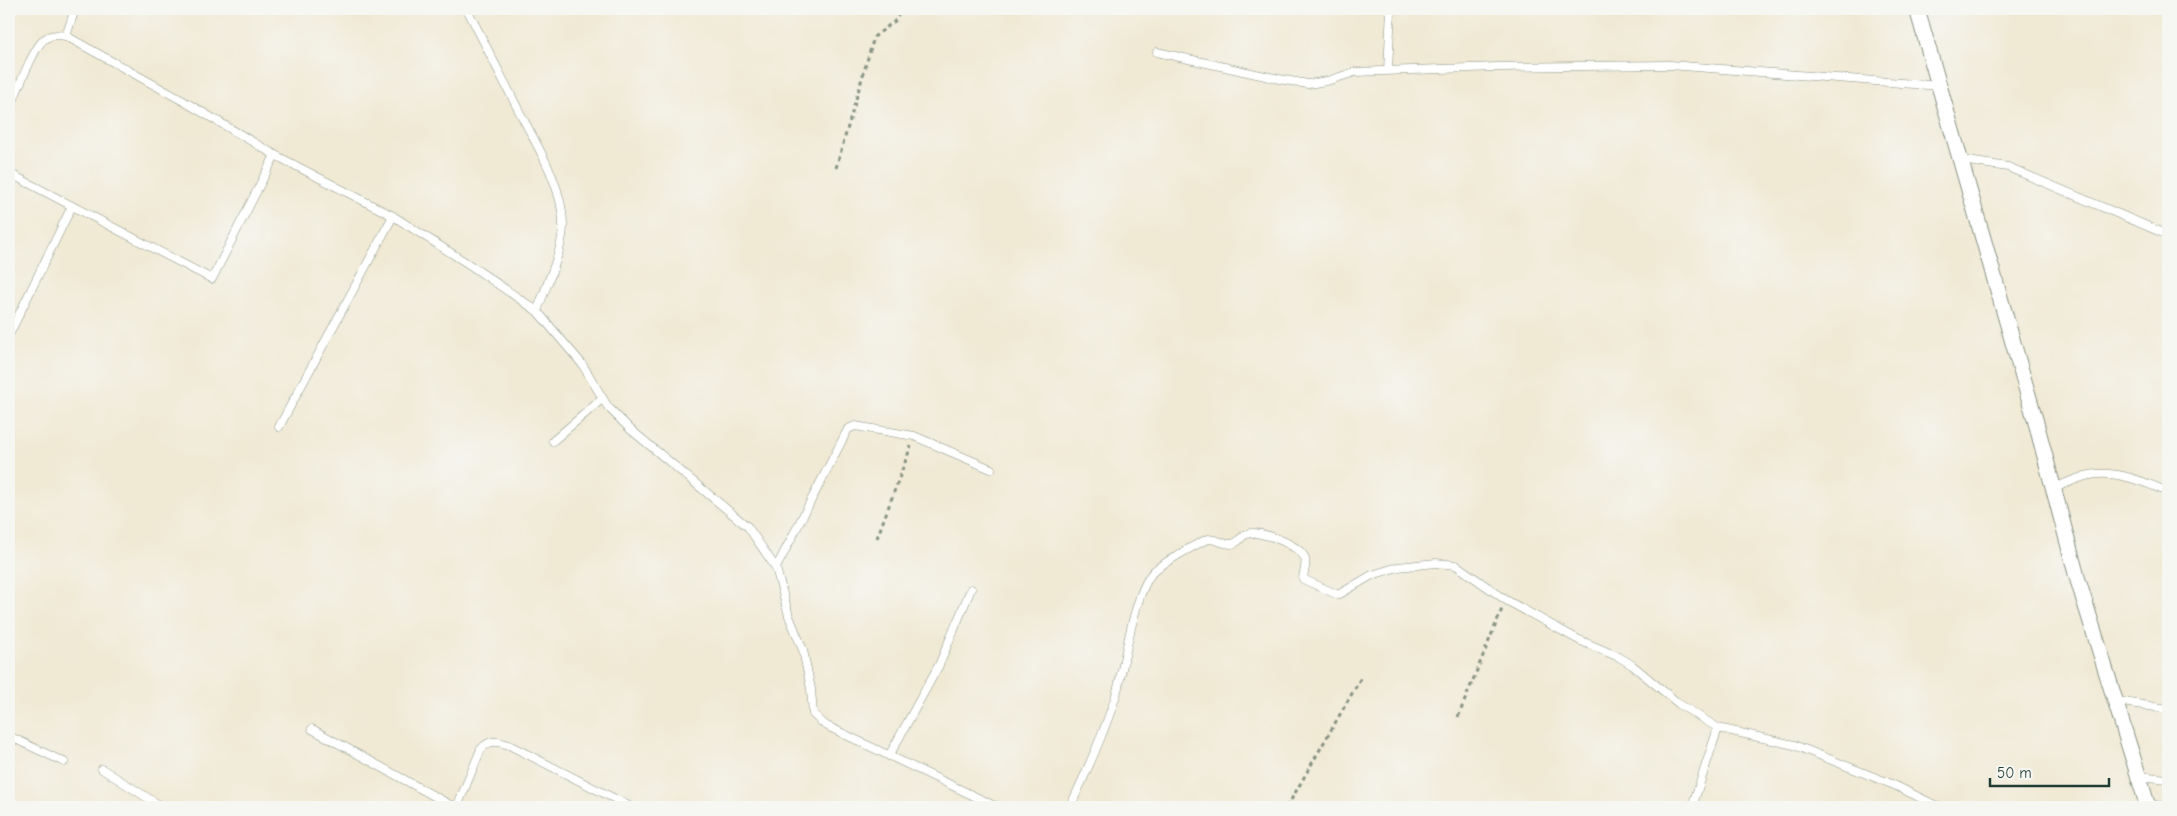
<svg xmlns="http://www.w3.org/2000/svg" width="2177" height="816" font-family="'Comic Neue',sans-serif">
<rect width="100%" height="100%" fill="#f6f6f2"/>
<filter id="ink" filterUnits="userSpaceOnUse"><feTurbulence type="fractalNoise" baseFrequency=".02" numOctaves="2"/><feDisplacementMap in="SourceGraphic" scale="10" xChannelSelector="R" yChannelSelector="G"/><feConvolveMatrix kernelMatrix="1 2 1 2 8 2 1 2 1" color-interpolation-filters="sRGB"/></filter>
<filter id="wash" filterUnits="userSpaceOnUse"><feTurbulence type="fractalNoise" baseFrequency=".0096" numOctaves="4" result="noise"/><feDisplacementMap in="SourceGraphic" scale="20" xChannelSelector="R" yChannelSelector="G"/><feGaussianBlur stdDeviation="1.12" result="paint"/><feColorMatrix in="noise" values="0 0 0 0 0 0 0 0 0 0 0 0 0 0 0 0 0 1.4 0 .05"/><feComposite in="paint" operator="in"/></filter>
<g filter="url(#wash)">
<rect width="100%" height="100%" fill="#f0e9d4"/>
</g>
<g filter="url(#ink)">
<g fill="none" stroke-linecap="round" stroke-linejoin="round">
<defs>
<g id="service">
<path d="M467 9C484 43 502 77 519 111 537 146 564 187 563 227 562 253 546 286 537 311"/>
<path d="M66 36 75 9"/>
<path d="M1157 52 1279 79 1308 84 1327 81 1355 72 1498 67 1670 65 1940 86"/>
<path d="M1388 70 1391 9"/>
<path d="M9 111C15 97 34 44 46 38 52 34 59 35 66 36L185 102 275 155 393 216 470 265 537 311 582 364 608 407 630 429 748 527 776 568 789 616 803 650 811 689 813 714 825 725 997 807"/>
<path d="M1961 160 2008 167 2168 235"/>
<path d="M9 173 212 279 275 155"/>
<path d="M9 335 72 206"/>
<path d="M279 427 393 216"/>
<path d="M553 441 602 399"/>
<path d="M2054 488C2065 484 2078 477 2090 475 2116 470 2145 482 2168 492"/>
<path d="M776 568 848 429 855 426 914 436 991 469"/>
<path d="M2117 701 2168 709"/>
<path d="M312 729 454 807"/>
<path d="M9 736 64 762"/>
<path d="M889 756 939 665 971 589"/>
<path d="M102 769 162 807"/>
<path d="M2139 776 2168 779"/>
<path d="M2147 803 2164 807"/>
<path d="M457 807 481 749C490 739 497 741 509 745L631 807"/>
<path d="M1070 807C1087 771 1104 734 1116 695 1125 664 1133 595 1153 572 1158 566 1200 542 1208 539 1216 539 1223 544 1231 544 1239 544 1240 536 1247 534 1260 529 1302 546 1305 559 1307 565 1303 573 1303 579L1338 595 1372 575 1398 567 1436 563 1456 565 1506 600 1579 640 1619 657 1632 665 1679 704 1718 728 1794 745 1894 785 1939 807"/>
<path d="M1692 807 1718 728"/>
</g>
<path id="minor" d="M1917 9 2035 419 2077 577 2148 807"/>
</defs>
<use href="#service" stroke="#889384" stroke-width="9"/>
<use href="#minor" stroke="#889384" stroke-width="17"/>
<g stroke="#889384" stroke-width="3" stroke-dasharray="4 4" stroke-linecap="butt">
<path d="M836 168 874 37 896 20 900 9"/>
<path d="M877 538 911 446"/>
<path d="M1458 717 1502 609"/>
<path d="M1287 807 1362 676"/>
</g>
<use href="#service" stroke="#fff" stroke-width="8"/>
<use href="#minor" stroke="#fff" stroke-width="15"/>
</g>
</g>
<rect width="2177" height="816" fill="none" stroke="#f6f6f2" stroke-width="30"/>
<path d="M1990 778v8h119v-8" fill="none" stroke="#1f3d34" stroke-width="2.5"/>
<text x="1997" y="778" font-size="15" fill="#1f3d34" stroke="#f6f6f2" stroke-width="4" paint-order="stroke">50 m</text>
</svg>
